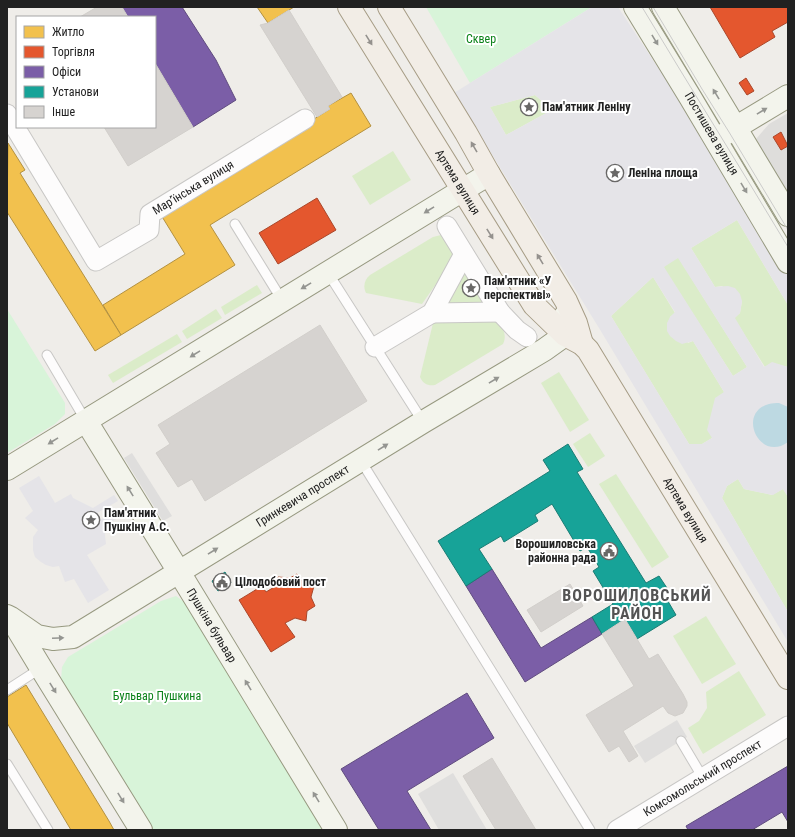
<svg xmlns="http://www.w3.org/2000/svg" width="795" height="837" font-family="'Roboto Condensed',sans-serif">
<rect width="100%" height="100%" fill="#efede9"/>
<path fill="#dedddb" d="M788 113V205L756 153V139L769 124Z"/>
<g fill="#dbecc9">
<path d="M535 95 543 102 548 112 506 135 490 107Z"/>
<path d="M393 151 411 180 370 205 352 176Z"/>
<path d="M737 220 788 305V367L772 363 765 367 734 318 740 313 742 301 722 286 715 287 691 248Z"/>
<path d="M441 235 445 236 457 254 422 304 366 293C363 287 364 280 370 275L433 237Z"/>
<path d="M678 257 747 367 733 376 663 267Z"/>
<path d="M465 266 489 305 448 310 441 299Z"/>
<path d="M653 277 675 313 670 317 688 343 693 341 724 392 712 438 702 444H689L611 316Z"/>
<path d="M257 285 262 293 225 315 221 307Z"/>
<path d="M216 309 222 318 187 339 182 331Z"/>
<path d="M493 314C499 323 509 333 503 344L435 385C428 386 423 384 420 377L434 319Z"/>
<path d="M177 334 182 342 113 383 108 375Z"/>
<path d="M559 372 589 420 570 432 541 383Z"/>
<path d="M590 433 605 456 588 467 573 444Z"/>
<path d="M616 474 669 557 652 568 599 484Z"/>
<path d="M738 479 744 489 772 495 783 489 788 497V612L722 498 727 486Z"/>
<path d="M706 616 736 664 702 684 673 636Z"/>
<path d="M739 671 766 715 703 754 688 728 699 721 707 708 706 692Z"/>
</g>
<g fill="#d8f4d9">
<path d="M426 7H592L470 83Z"/>
<path d="M7 309 65 403V414L55 424 7 453Z"/>
<path d="M176 596 187 604 324 830H153L61 680 62 667 68 657 161 601Z"/>
</g>
<g fill="#dfdedd">
<path d="M132 453 172 516 163 521 124 458Z"/>
<path d="M677 720 687 737 645 763 634 746Z"/>
<path d="M453 773 487 830H439L418 794Z"/>
</g>
<g fill="#e5e4e8" fill-rule="evenodd">
<path d="M592 7H618L753 212 788 271V305L737 220 691 248 715 287 728 286 735 288 740 294 742 301 740 313 735 318 764 367 772 362 788 367V497L783 489 773 495 744 489 738 479 727 486 722 498 788 612V642L599 328 454 93ZM535 95 543 102 548 112 506 135 490 107ZM678 258 747 367 733 376 664 267ZM653 277 675 312 670 317 667 323V331L670 336 676 341 682 344 693 341 724 392 715 398 707 430 712 438 702 444H689L611 316Z"/>
<path d="M39 476 55 503 71 494 73 498 93 508 114 495 118 501 97 513 100 520 122 507 125 514 104 526 106 544 87 555 109 590 88 603 74 579 65 582 59 566 53 567 46 565 41 562 35 557 34 554 33 550V537L38 530 25 518 33 511 19 488Z"/>
</g>
<path fill="#bdd9e2" d="M779 403 788 407V442C760 463 736 413 769 404 772 403 776 403 779 403Z"/>
<g fill="#f2c14e" stroke="#b39140">
<path d="M257 7H294L268 23Z"/>
<path d="M351 93 371 126 210 225 235 265 121 335 103 305 185 254 161 215 330 109 328 106Z"/>
<path d="M8 143 25 170 20 173 121 335 95 351 7 212Z"/>
<path d="M26 685 109 821 114 830H71L7 723V697Z"/>
</g>
<g fill="#e4572e" stroke="#aa472a">
<path d="M710 7H788V22L772 31 775 37 740 58Z"/>
<path d="M746 78 754 91 747 95 739 83Z"/>
<path d="M781 132 788 146 781 150 773 137Z"/>
<path d="M317 198 336 230 278 264 259 233Z"/>
<path d="M297 574 304 584 314 586 311 597 315 606 307 611 306 621 295 618 285 623 295 637 271 652 239 600 262 586 266 592 276 586 278 577 290 578Z"/>
</g>
<g fill="#7b5ea7" stroke="#604c7f">
<path d="M122 7H182L216 60 236 100 193 127 155 63V17H128Z"/>
<path d="M492 569 541 648 592 617 602 634 525 682 466 586Z"/>
<path d="M467 693 494 738 407 791 431 830H379L341 769Z"/>
<path d="M788 766V822L782 812 752 830H688L686 826Z"/>
</g>
<g fill="#17a398" stroke="#1a7c74">
<path d="M568 444 583 469 577 472 646 583 659 576 667 588 662 591 676 615 637 639 625 619 602 634 592 617 613 604 593 571 599 567 587 547 580 551 552 504 535 515 538 521 504 542 501 536 479 549 492 569 466 586 438 541 550 471 543 460Z"/>
<path d="M225 572 231 583 218 591 212 581Z"/>
</g>
<g fill="#d6d3d0" stroke="#d2cfcb">
<path d="M97 7H122L128 17H80Z"/>
<path d="M289 10 342 97 328 106 330 109 317 117 260 25 268 23Z"/>
<path d="M155 63 193 127 128 166 104 127H155Z"/>
<path d="M320 325 367 401 205 501 192 479 178 487 156 453 170 444 158 425Z"/>
<path d="M570 584 583 606 541 632 527 610Z"/>
<path d="M625 619 649 659 658 654 683 694 687 702V706L683 713 675 716 668 713 663 706 623 731 638 756 629 762 619 746 609 752 586 715 634 686 602 634Z"/>
<path d="M492 758 536 830H496L463 776Z"/>
</g>
<g fill="none" stroke-linecap="round" stroke-linejoin="round">
<defs>
<g id="lane">
<path d="M235 224 282 300"/>
<path d="M328 273 423 422"/>
<path d="M47 355 86 421"/>
<path d="M361 461 590 830"/>
<path d="M7 690 41 668"/>
<path d="M681 741 703 778"/>
<path d="M7 764 48 830"/>
</g>
<g id="street">
<path id="s1" d="M7 114 96 261 149 230 150 214 305 119"/>
<path d="M447 226 500 312 517 330 527 337"/>
<path d="M432 313 500 312"/>
<path d="M375 347 432 313 464 254"/>
<path id="s2" d="M617 830 788 726"/>
</g>
<g id="secondary">
<path id="s3" d="M635 7 690 97 788 262"/>
<path d="M663 7 788 215"/>
<path d="M725 134 788 96"/>
<path id="s4" d="M86 421 179 572 336 830"/>
<path d="M7 469 489 174"/>
<path id="s5" d="M7 616 11 618 37 636 53 639 73 637 423 422 544 350 565 335V316"/>
<path d="M15 625 41 668 141 830"/>
</g>
<g id="primary">
<path id="s6" d="M349 7 534 305 565 335 582 344 588 350 788 678"/>
<path d="M389 7 466 133 489 174 566 301 576 323 582 344"/>
</g>
</defs>
<use href="#lane" stroke="#c8c7c5" stroke-width="11"/>
<use href="#street" stroke="#c8c7c5" stroke-width="21"/>
<use href="#secondary" stroke="#979980" stroke-width="24"/>
<use href="#primary" stroke="#a69c85" stroke-width="24"/>
<use href="#lane" stroke="#fdfcfc" stroke-width="9"/>
<use href="#street" stroke="#fdfcfc" stroke-width="19"/>
<use href="#secondary" stroke="#f3f4ec" stroke-width="22"/>
<use href="#primary" stroke="#f2ede6" stroke-width="22"/>
<g stroke="#cbcbca" stroke-width="1">
<path d="M642 7C690 87 740 167 788 247"/>
<path d="M653 7 702 89 729 132 788 230"/>
</g>
</g>
<defs><path id="oneway-solid" d="M-6-.8H1V-3.2L6.5 0L1 3.2V.8H-6Z"/></defs>
<g fill="#94918d">
<use href="#oneway-solid" transform="translate(369 40) rotate(58)"/>
<use href="#oneway-solid" transform="translate(474 147) rotate(-120)"/>
<use href="#oneway-solid" transform="translate(490 234) rotate(58)"/>
<use href="#oneway-solid" transform="translate(540 259) rotate(-121)"/>
</g>
<g fill="#949591">
<use href="#oneway-solid" transform="translate(655 40) rotate(59)"/>
<use href="#oneway-solid" transform="translate(716 94) rotate(-121)"/>
<use href="#oneway-solid" transform="translate(762 111) rotate(-31)"/>
<use href="#oneway-solid" transform="translate(744 188) rotate(59)"/>
<use href="#oneway-solid" transform="translate(429 210) rotate(148)"/>
<use href="#oneway-solid" transform="translate(306 286) rotate(149)"/>
<use href="#oneway-solid" transform="translate(195 354) rotate(148)"/>
<use href="#oneway-solid" transform="translate(494 380) rotate(-31)"/>
<use href="#oneway-solid" transform="translate(53 441) rotate(148)"/>
<use href="#oneway-solid" transform="translate(383 447) rotate(-32)"/>
<use href="#oneway-solid" transform="translate(130 491) rotate(-122)"/>
<use href="#oneway-solid" transform="translate(213 551) rotate(-32)"/>
<use href="#oneway-solid" transform="translate(58 638) rotate(-3)"/>
<use href="#oneway-solid" transform="translate(248 685) rotate(-121)"/>
<use href="#oneway-solid" transform="translate(53 688) rotate(58)"/>
<use href="#oneway-solid" transform="translate(316 797) rotate(-121)"/>
<use href="#oneway-solid" transform="translate(121 798) rotate(58)"/>
</g>
<defs>
<symbol id="sight-ring" viewBox="-11 -11 22 22"><circle r="9.5" fill="#fff" stroke="#696867" stroke-width="1.5"/><path d="M0-6L1.8-2.2L6-1.7L2.9 1.2L3.7 5.4L0 3.3L-3.7 5.4L-2.9 1.2L-6-1.7L-1.8-2.2Z" fill="#696867"/></symbol>
<symbol id="civic-ring" viewBox="-11 -11 22 22"><circle r="9.5" fill="#fff" stroke="#696867" stroke-width="1.5"/><path d="M-.6-6.5H3V-4.5H.6V-3L4-1V1h2V6H-6V1h2V-1L-.6-3ZM-1.2 2.5V6h2.4V2.5Z" fill="#696867"/></symbol>
</defs>
<g fill-rule="evenodd">
<use href="#sight-ring" x="519" y="97" width="20" height="20"/>
<use href="#sight-ring" x="605" y="163" width="20" height="20"/>
<use href="#sight-ring" x="461" y="278" width="20" height="20"/>
<use href="#sight-ring" x="81" y="510" width="20" height="20"/>
<use href="#civic-ring" x="599" y="541" width="20" height="20"/>
<use href="#civic-ring" x="212" y="572" width="20" height="20"/>
</g>
<g text-anchor="middle" dominant-baseline="central" stroke-width="4" stroke-linejoin="round" paint-order="stroke">
<g font-size="12" fill="#0b8219" stroke="#fff">
<text x="481" y="39">Сквер</text>
<text x="157" y="696">Бульвар Пушкина</text>
</g>
<g font-size="12" font-weight="bold" fill="#212121" stroke="#fff" text-anchor="start">
<text x="542" y="107">Пам'ятник Леніну</text>
<text x="628" y="173">Леніна площа</text>
<text x="484" y="281">Пам'ятник «У<tspan x="484" dy="14">перспективі»</tspan></text>
<text x="104" y="513">Пам'ятник<tspan x="104" dy="14">Пушкіну А.С.</tspan></text>
<text x="596" y="544" text-anchor="end">Ворошиловська<tspan x="596" dy="14">районна рада</tspan></text>
<text x="235" y="582">Цілодобовий пост</text>
</g>
<g font-size="12" fill="#212121" stroke="#fff">
<text stroke="none"><textPath href="#s3" startOffset="148">Постишева вулиця</textPath></text>
<text stroke="none"><textPath href="#s6" startOffset="206">Артема вулиця</textPath></text>
<text stroke="none"><textPath href="#s1" startOffset="300">Мар’їнська вулиця</textPath></text>
<text stroke="none"><textPath href="#s5" startOffset="342">Гринкевича проспект</textPath></text>
<text stroke="none"><textPath href="#s6" startOffset="609">Артема вулиця</textPath></text>
<text stroke="none"><textPath href="#s4" startOffset="240">Пушкіна бульвар</textPath></text>
<text stroke="none"><textPath href="#s2" startOffset="100">Комсомольський проспект</textPath></text>
</g>
<g font-size="16" font-weight="bold" letter-spacing="1" fill="#545454" stroke="#fff">
<text x="637" y="595">ВОРОШИЛОВСЬКИЙ<tspan x="637" dy="18">РАЙОН</tspan></text>
</g>
</g>
<rect width="795" height="837" fill="none" stroke="#212121" stroke-width="16"/>
<rect x="16" y="16" width="140" height="112" fill="#ffffff" stroke="#a6a6a6"/>
<rect x="24" y="26" width="20" height="12" fill="#f2c14e" stroke="#a6a6a6"/>
<text x="52" y="36" font-size="12" fill="#212121">Житло</text>
<rect x="24" y="46" width="20" height="12" fill="#e4572e" stroke="#a6a6a6"/>
<text x="52" y="56" font-size="12" fill="#212121">Торгівля</text>
<rect x="24" y="66" width="20" height="12" fill="#7b5ea7" stroke="#a6a6a6"/>
<text x="52" y="76" font-size="12" fill="#212121">Офіси</text>
<rect x="24" y="86" width="20" height="12" fill="#17a398" stroke="#a6a6a6"/>
<text x="52" y="96" font-size="12" fill="#212121">Установи</text>
<rect x="24" y="106" width="20" height="12" fill="#d6d3d0" stroke="#a6a6a6"/>
<text x="52" y="116" font-size="12" fill="#212121">Інше</text>
</svg>
